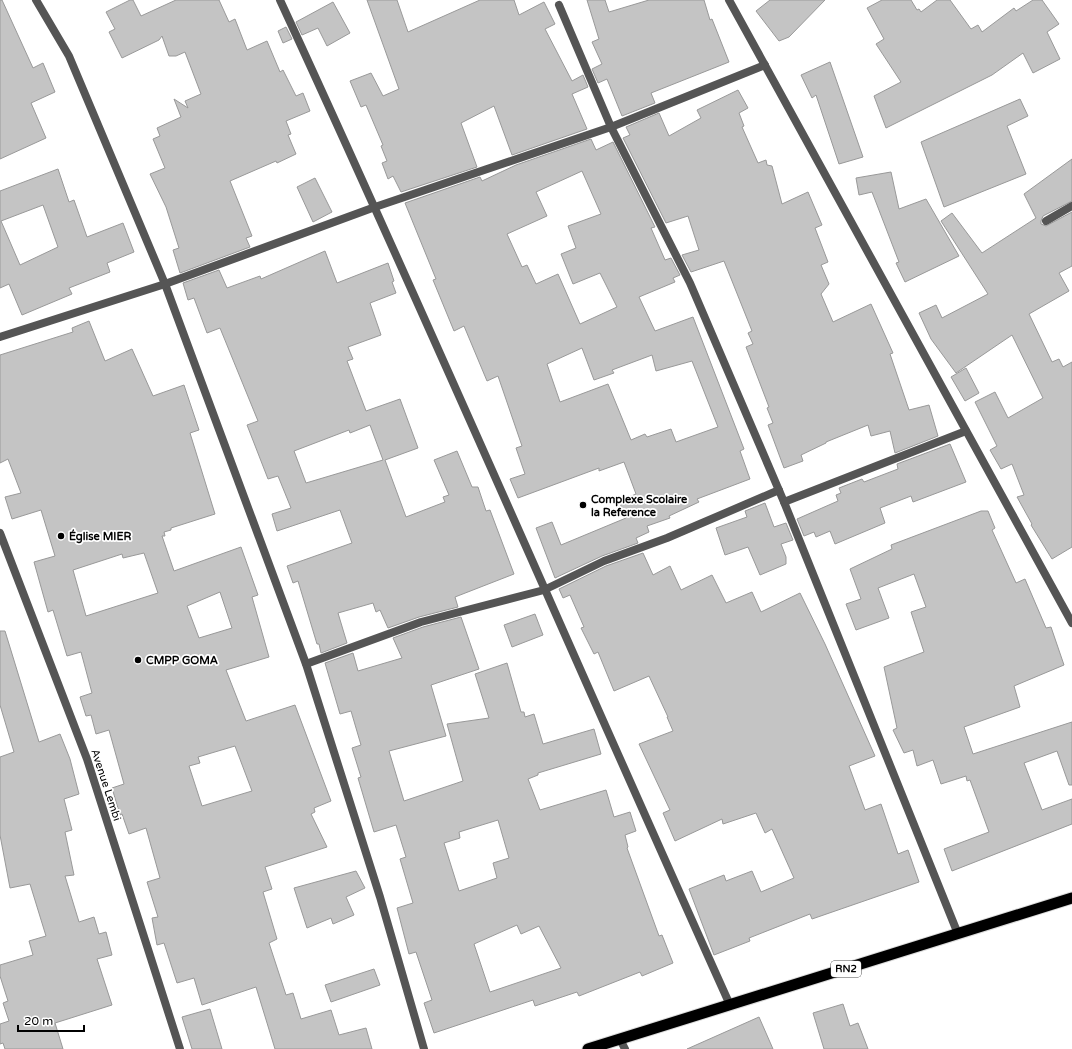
<svg xmlns="http://www.w3.org/2000/svg" width="1072" height="1049" font-family="'Varela Round',sans-serif">
<rect width="100%" height="100%" fill="#fff"/>
<g fill="#c4c4c4" stroke="#999" fill-rule="evenodd">
<path d="M0 0H2L33 68 43 63 55 92 31 103 46 138 0 159Z"/>
<path d="M130 0H133L141 16 176 0H219L229 22 235 19 247 50 267 41 280 72 283 70 296 96 303 93 310 111 286 121 291 134 288 135 296 154 277 163 276 161 230 181 252 236 246 238 250 247 180 273 173 250 179 248 166 207 150 174 165 168 153 139 160 136 157 128 181 117 174 99 188 108 185 101 201 94 185 52 176 56H169L162 36 159 40 122 58 109 32 115 29 106 12Z"/>
<path d="M367 0H397L408 32 480 0H514L519 15 544 2 555 24 545 29 572 81 583 75 588 87 572 94 587 129 512 155 494 106 461 123 477 167 401 192 393 176 388 179 382 163 387 161 381 146 383 145 366 105 361 107 350 81 371 73 383 96 399 89Z"/>
<path d="M587 0H605L609 12 649 0H704L710 20 712 19 729 62 651 93 655 103 622 116 607 79 598 83 592 69 602 64 592 42 599 39Z"/>
<path d="M770 0H825L789 37 779 41 756 11Z"/>
<path d="M882 0H911L917 10 919 9 921 12 937 0H950L971 29 978 25 982 32 1014 8 1016 11 1033 0H1042L1059 24 1047 32 1060 59 1033 73 1023 53 992 75 886 128 874 96 901 82 876 44 884 39 867 8Z"/>
<path d="M333 2 350 33 327 46 318 28 302 35 296 22Z"/>
<path d="M286 27 292 39 283 43 278 31Z"/>
<path d="M830 62 863 157 839 164 816 95 812 98 801 75Z"/>
<path d="M738 90 748 108 739 113 744 126 742 127 758 163 766 160 767 165 772 166 782 204 808 192 822 225 815 228 828 262 821 265 829 284 821 294 833 322 871 304 893 353 890 354 909 410 929 405 938 436 895 453 890 431 871 436 868 425 826 442V443L801 455 803 461 784 468 768 425 773 423 767 408 769 407 746 347 753 344 748 333 752 331 724 261 691 272 682 255 699 250 688 216 666 223 623 138 630 135 626 127 659 113 669 136 701 118 697 110Z"/>
<path d="M1020 99 1028 116 1007 126 1026 174 944 207 921 142Z"/>
<path d="M591 139 596 150 613 142 655 227 651 228 665 260 671 258 680 275 673 278 675 282 639 297 655 331 693 317 744 449 740 451 750 479 697 499 699 502 669 516 670 518 647 526 649 532 636 538 638 543 602 556 555 578 536 528 552 522 561 545 626 518 619 501 636 494 624 462 599 471V468L518 498 510 479 525 474 516 448 522 446 498 376 487 381 464 326 454 331 433 280 436 279 405 203 480 177 482 181 516 165ZM582 171 601 214 568 226 576 248 561 254 573 284 600 273 617 307 580 324 558 274 536 284 527 265 522 267 507 234 547 216 536 192ZM582 348 594 380 614 373 612 370 652 355 656 371 692 361 718 427 676 442 671 429 647 437 645 434 631 440 608 384 560 402 547 364Z"/>
<path d="M1072 159V201L1043 216 1041 221V224L1046 226 1072 212V266L1059 273 1069 291 1029 314 1052 362 1059 359 1063 367 1072 362V547L1052 559 1031 525 1032 524 1017 497 1024 495 1012 464 1001 469 990 450 997 446 975 402 995 392 1008 418 1043 398 1012 335 956 373 931 339 919 313 936 305 942 318 988 294 941 221 952 213 982 253 1036 218 1024 194Z"/>
<path d="M58 169 69 202 74 200 87 237 123 223 134 252 107 263 110 272 69 288 72 294 22 315 9 284 0 288V191ZM43 205 58 247 20 265 1 221Z"/>
<path d="M891 172 899 209 926 199 959 256 905 282 896 263 899 262 872 192 859 195 856 178Z"/>
<path d="M315 178 332 212 313 222 297 187Z"/>
<path d="M325 251 337 283 388 263 394 281 392 282 396 293 370 303 381 335 348 347 353 359 347 361 366 411 400 399 418 448 385 460 406 517 445 502 443 497 449 495 434 460 457 451 472 487H478L486 511 490 510 514 574 455 597 458 607 419 617 388 628 380 610 376 612 373 603 338 613 347 643 321 653 319 644H317L298 581 293 583 287 566 352 543 340 510 277 531 272 514 291 508 278 476 268 479 247 425 258 421 220 328 207 333 194 298 188 300 183 283 219 270 227 288 260 276 261 279ZM370 425 383 460 306 483 294 451 349 430 350 433Z"/>
<path d="M89 321 105 361 132 349 153 396 184 385 199 430 190 433 215 514 171 528V530L164 532 165 536H162L174 571 241 547 258 595 252 597 269 657 226 670 246 721 295 705 331 801 314 808 315 812 311 814 327 847 265 867 272 889 263 892 277 939 269 943 286 995 293 993 301 1019 331 1010 339 1035 366 1028 372 1049H275L256 987 202 1005 194 978 177 983 164 943 157 945 152 918 158 917 147 882 160 878 146 828 129 834 122 814 120 815 112 788 124 784 109 730 96 734 91 715 86 716 80 697 92 693 81 652 67 656 53 610 48 612 34 562 55 556 41 510 12 519 5 497 21 493 8 459 0 463V355L73 332 72 328ZM144 553 158 593 86 616 73 570 122 554 123 558ZM220 592 232 628 199 638 187 606ZM235 746 252 791 202 806 189 766 200 763 198 757Z"/>
<path d="M966 368 979 393 965 401 951 377Z"/>
<path d="M950 444 966 482 913 502 911 496 880 508 885 523 835 544 830 531 816 537 814 532 804 536 797 519 838 501 836 495 841 493 839 488 862 479 864 482 898 469 897 464Z"/>
<path d="M765 503 774 527 786 523 793 540 781 544 786 557V564L760 575 748 547 725 555 716 528 747 517 745 511Z"/>
<path d="M981 511H988L995 528 992 530 1016 583 1025 579 1046 628 1051 627 1064 665 1014 686 1020 707 964 727 973 754 1072 722V785H1069L1057 751 1024 763 1042 810 1072 799V824L952 871 944 849 989 832 970 780 967 781 966 776 941 784 933 760 917 766 913 750 904 753 893 730 897 728 884 667 924 652 911 612 926 607 914 574 878 588 889 618 856 630 846 604 861 599 850 569 892 549 891 545Z"/>
<path d="M643 553 653 575 670 566 681 590 712 575 726 603 752 592 761 612 800 593 825 644 875 756 849 766 865 810 881 804 898 854 908 850 919 882 812 919 810 914 749 938 750 941 714 955 689 889 724 875 726 881 752 871 761 892 794 878 772 829 765 833 756 813 723 824 722 819 675 841 663 813 670 810 639 744 673 731 667 717H668L649 676 614 691 598 652 594 654 581 628 584 627 570 595 563 598 559 589 606 566Z"/>
<path d="M535 614 543 635 512 647 504 625Z"/>
<path d="M461 617 479 669 431 685 446 736 389 751 404 801 463 781 447 724 489 718 475 674 507 663 521 712H524L525 717 534 714 543 744 594 729 601 754 538 773V775L528 779 540 810 606 790 614 817 630 812 636 831 625 835 628 847 627 848 659 936 662 935 673 963 642 976 640 972 579 996 577 992 535 1006 533 1000 434 1033 424 1003 432 1000 416 952 409 954 397 908 413 903 400 859 406 857 396 825 374 832 358 778 361 777 352 748 361 745 351 711 340 714 325 663 353 653 358 671 402 658 393 638 423 627ZM498 820 509 858 493 863 497 878 459 891 444 843 460 838 459 832ZM517 925 521 934 539 926 561 968 490 992 474 944Z"/>
<path d="M0 631H5L39 742 60 734 70 759 79 794 64 799 72 830 65 832 74 875 65 876 79 922 94 917 99 934 106 932 112 955 97 959 112 1005 55 1023 63 1049H5L3 1043 0 1044V1024L9 1021 3 1003 8 1001 0 976V965L33 955 29 941 46 936 30 884 10 888 0 835V757L14 752 0 705Z"/>
<path d="M356 871 365 888 346 897 354 915 333 924 331 918 307 928 294 888Z"/>
<path d="M374 969 380 985 331 1002 325 985Z"/>
<path d="M843 1004 850 1026 858 1023 868 1049H824L813 1013Z"/>
<path d="M210 1009 222 1049H192L182 1017Z"/>
<path d="M759 1017 773 1049H687Z"/>
</g>
<g fill="none" stroke-linecap="round" stroke-linejoin="round">
<defs>
<path id="trunk" d="M588 1049 1072 898"/>
</defs>
<use href="#trunk" stroke="#dbdbdb" stroke-width="13"/>
<g stroke="#555" stroke-width="8">
<path d="M36 0 69 56 165 284 306 664 380 897 424 1049"/>
<path d="M280 0C434 333 579 670 730 1005"/>
<path d="M729 0 1072 623"/>
<path d="M559 5 611 127 690 283 784 502 958 934"/>
<path d="M1046 221 1072 206"/>
<path d="M0 337 165 284 375 207 611 127 765 65"/>
<path d="M784 502 966 431"/>
<path d="M0 533 87 759 180 1049"/>
<path d="M306 664 421 622 544 590 604 561 667 538 779 490"/>
<path d="M620 1039 625 1049"/>
</g>
<use href="#trunk" stroke="#000" stroke-width="11"/>
</g>
<g fill="#000" stroke="#fff" stroke-width="1.5">
<circle cx="583" cy="505" r="4"/>
<circle cx="61" cy="536" r="4"/>
<circle cx="138" cy="660" r="4"/>
</g>
<g text-anchor="middle" dominant-baseline="central" stroke-width="3.5" stroke-linejoin="round" paint-order="stroke">
<rect fill="#fff" stroke="#4c4c4c" stroke-width="1" x="831" y="961" width="30" height="16" rx="3"/>
<g font-size="10" font-weight="bold" fill="#000">
<text x="846" y="969">RN2</text>
</g>
<g font-size="11" font-weight="bold" fill="#000" stroke="#fff" text-anchor="start">
<text x="591" y="499">Complexe Scolaire<tspan x="591" dy="13">la Reference</tspan></text>
<text x="69" y="536">Église MIER</text>
<text x="146" y="660">CMPP GOMA</text>
</g>
<g font-size="11" fill="#000" stroke="#fff">
<text transform="translate(106 785) rotate(72)">Avenue Lembi</text>
</g>
</g>
<path d="M18 1025v6h66v-6" fill="none" stroke="#000000" stroke-width="2"/>
<text x="24" y="1025" font-size="12" fill="#000000" stroke="#ffffff" stroke-width="3" paint-order="stroke">20 m</text>
</svg>
